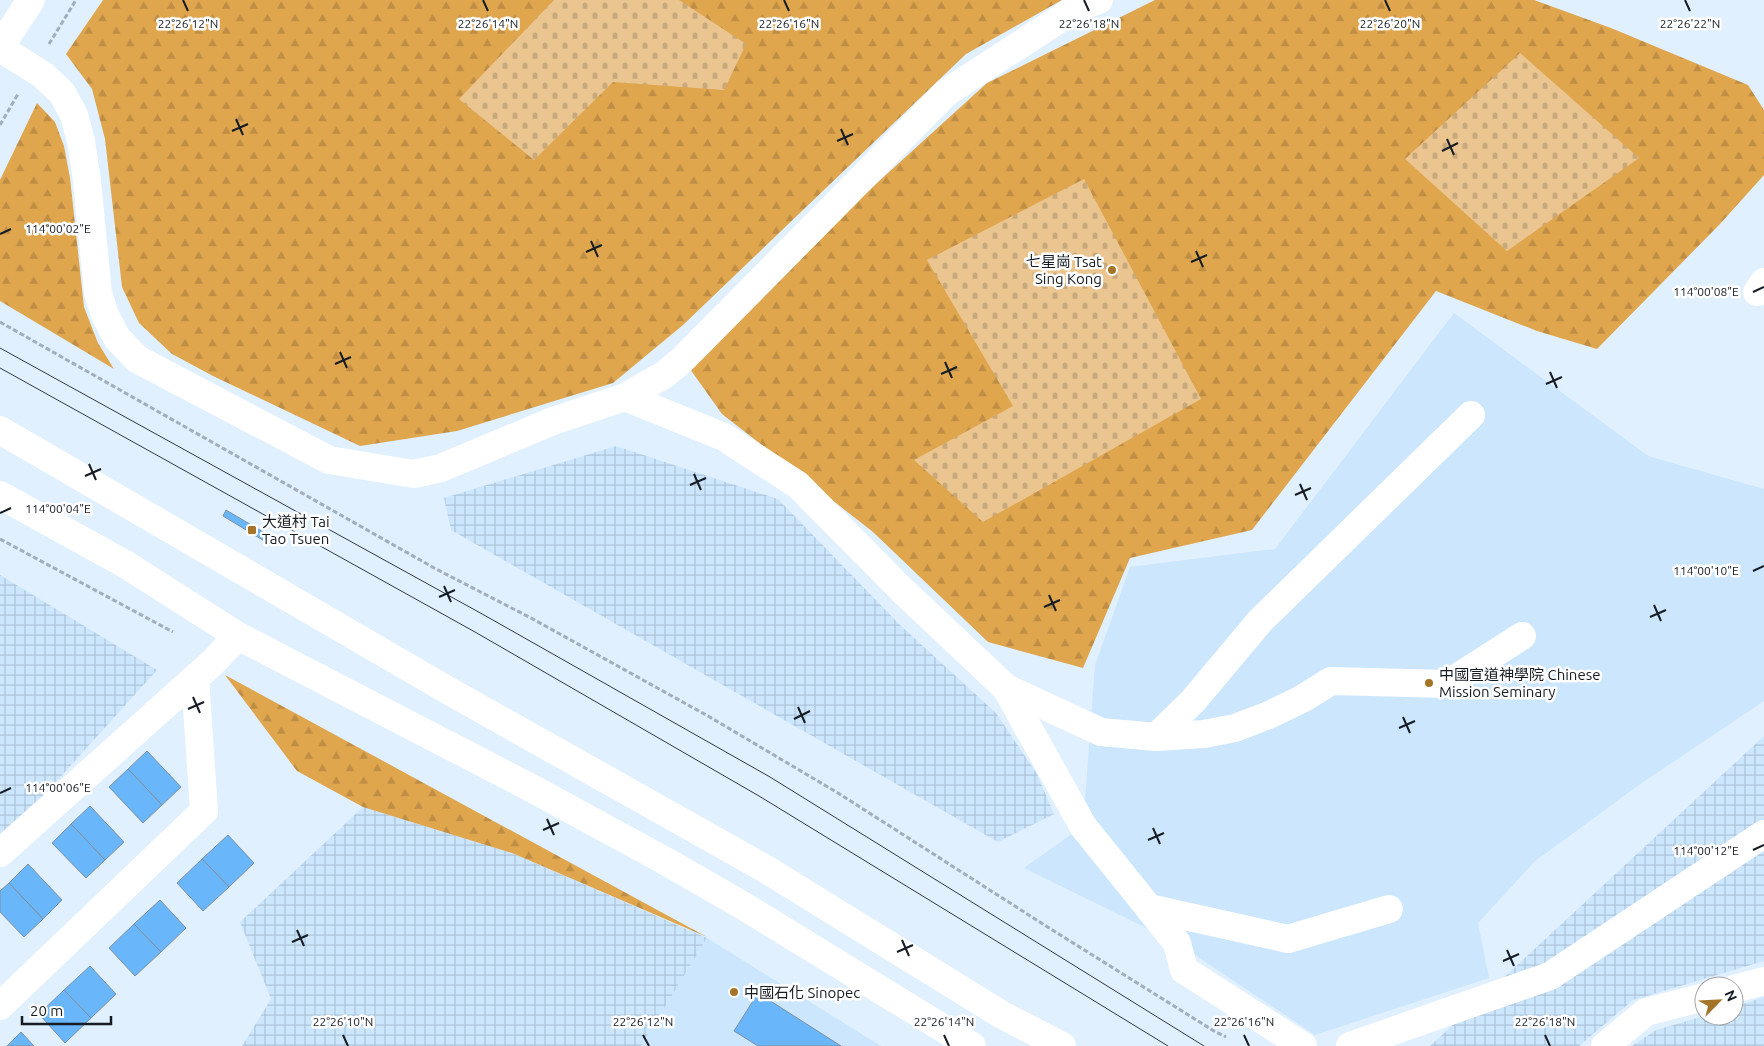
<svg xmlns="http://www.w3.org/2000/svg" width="1764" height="1046" font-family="Ubuntu,'Noto Sans TC',sans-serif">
<defs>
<pattern id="industrial-grid" width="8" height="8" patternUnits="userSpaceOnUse" patternTransform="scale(1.25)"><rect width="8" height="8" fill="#cce6fe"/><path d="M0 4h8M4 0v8" fill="none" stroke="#aec5d9"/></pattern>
<pattern id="forest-firs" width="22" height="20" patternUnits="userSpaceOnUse" patternTransform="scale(1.25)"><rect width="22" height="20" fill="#dfa64e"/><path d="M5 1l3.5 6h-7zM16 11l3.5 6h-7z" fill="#bf8e44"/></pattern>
<pattern id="cemetery-stones" width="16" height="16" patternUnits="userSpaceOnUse" patternTransform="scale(1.25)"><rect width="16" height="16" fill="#eac590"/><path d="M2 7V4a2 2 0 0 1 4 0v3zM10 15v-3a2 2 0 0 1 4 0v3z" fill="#c8a97c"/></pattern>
</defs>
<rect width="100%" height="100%" fill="#e0f0ff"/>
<g fill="#cce6fe">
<path d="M1454 313 1648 456 1764 489V701L1636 787 1534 862 1478 923 1489 978 1315 1035 1177 943 1024 868 1083 826 1095 665 1130 567 1275 549Z"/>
<path d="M707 938 881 1046H641Z"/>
</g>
<g fill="url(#industrial-grid)">
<path d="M616 446 778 499 900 625 996 713 1037 774 1054 814 998 842 451 530 444 498Z"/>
<path d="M0 575 157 670 45 794 0 834Z"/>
<path d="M1764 736V961L1633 1000 1579 1046H1430Z"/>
<path d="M363 807 512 853 707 938 641 1046H242L271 999 240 922Z"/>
<path d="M1764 997V1046H1632L1656 1030 1704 1016H1734V1007Z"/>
</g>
<g fill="url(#forest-firs)">
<path d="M103 0H1062L966 54 683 325 613 383 457 431 360 446 213 376 172 354 139 323 122 287 105 139 92 89 66 54Z"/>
<path d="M1155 0H1534L1611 28 1748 85 1764 110V175L1720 224 1597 349 1537 331 1436 291 1252 530 1130 558 1083 668 988 642 873 532 722 414 685 362 757 292 987 83Z"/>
<path d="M37 103 55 122 64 146 70 178 84 307 98 343 114 369 0 301V180Z"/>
<path d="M225 675 707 937 512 853 363 807 297 771Z"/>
</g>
<g fill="url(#cemetery-stones)">
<path d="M554 0H679L746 44 724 90 613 82 534 160 459 99Z"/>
<path d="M1520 53 1639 158 1507 251 1405 159Z"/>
<path d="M1084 179 1201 399 983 522 914 460 1013 406 927 260Z"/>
</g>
<g fill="#6ab6fa" stroke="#7d8fa0">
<path d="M226 510 270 536 266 542 223 516Z"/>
<path d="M147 751 181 787 162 805 128 769Z"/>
<path d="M128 769 162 805 143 823 109 787Z"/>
<path d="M90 806 124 842 105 860 71 824Z"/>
<path d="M71 824 105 860 86 878 52 843Z"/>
<path d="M228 835 254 863 229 887 202 859Z"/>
<path d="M202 859 229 887 203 911 177 883Z"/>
<path d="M28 864 62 900 43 919 9 883Z"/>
<path d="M9 883 43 919 24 937 0 912V891Z"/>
<path d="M160 900 186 928 161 952 134 924Z"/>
<path d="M134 924 161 952 135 976 109 948Z"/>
<path d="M90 966 116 994 91 1018 64 990Z"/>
<path d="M64 990 91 1018 65 1043 39 1014Z"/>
<path d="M758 993 841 1046H758L734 1031Z"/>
<path d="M21 1032 34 1046H7Z"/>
</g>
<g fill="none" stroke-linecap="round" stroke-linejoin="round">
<g stroke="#a2aebb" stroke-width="3" stroke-dasharray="5 2.5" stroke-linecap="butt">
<path d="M49 44 76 0"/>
<path d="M0 125 18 94"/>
<path d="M0 322 436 569 531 618 708 716 838 793 1046 926 1214 1031 1226 1037"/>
<path d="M0 539 173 632"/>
</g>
<g stroke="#fff" stroke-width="28">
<path d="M0 48 43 75 62 93 74 115 81 141 87 181 98 293 105 315 117 338 137 359 329 460 414 474 441 468 553 421 625 397 664 375 682 360 947 92 1078 7 1099 0"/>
<path d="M1757 292 1764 282"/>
<path d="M625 397 724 437 798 485 903 591 1006 688 1101 732 1156 737 1204 734 1235 728 1269 715 1302 699 1331 681 1447 684 1522 636"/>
<path d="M1006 688 1083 826 1177 943 1184 970 1303 1046"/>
<path d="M1156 737 1193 701 1260 621 1471 415"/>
<path d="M0 853 212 663 238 636"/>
<path d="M1149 908 1288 939 1389 909"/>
<path d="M1734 989 1764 981"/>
<path d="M0 1006 204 811 195 678"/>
<path d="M1350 1046 1550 976 1764 834"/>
<path d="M1605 1046 1646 1012 1704 997"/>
</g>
<g stroke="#fff" stroke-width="28">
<path d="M0 47 31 0"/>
<path d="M0 430 449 691 764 868 1002 1015 1062 1046"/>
<path d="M0 495 125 564 238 636 533 789 660 858 742 905 972 1046"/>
</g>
<g stroke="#323941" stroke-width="1">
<path d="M0 348 484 615 770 777 1204 1046"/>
<path d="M0 368 475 632 759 796 1168 1046"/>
</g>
</g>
<path fill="none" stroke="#161c23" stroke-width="2" d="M183 0 188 11M483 0 488 11M784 0 789 11M1084 0 1089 11M1385 0 1390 11M1685 0 1690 11M236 119 243 135M841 129 848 145M232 131 248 124M1447 139 1454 155M837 141 853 134M1442 151 1458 143M0 234 11 229M591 241 598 257M1196 251 1203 267M586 252 602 245M1191 262 1207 255M1753 292 1764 287M340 352 347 368M945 362 952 378M335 364 351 357M1550 372 1557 388M941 374 957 367M1546 384 1562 377M89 464 96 480M694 474 701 490M85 476 101 469M1300 484 1307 500M690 485 706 478M1295 495 1311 488M0 513 11 508M1753 571 1764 566M444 586 451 602M1049 595 1056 611M439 597 455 590M1654 605 1661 621M1044 607 1060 600M1650 617 1666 610M193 697 200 713M798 707 805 723M188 709 204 702M1403 717 1410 733M794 719 810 711M1399 728 1415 721M0 793 11 788M547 819 554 835M1153 828 1160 844M543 830 559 823M1148 840 1164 833M1753 850 1764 845M297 930 304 946M902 940 909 956M292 942 308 935M1507 950 1514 966M897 952 913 945M1503 961 1519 954M343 1035 348 1046M643 1035 649 1046M944 1035 949 1046M1244 1035 1249 1046M1545 1035 1550 1046"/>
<g fill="#a47528" stroke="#fff" stroke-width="2">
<circle cx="1112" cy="270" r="5"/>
<rect x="247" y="525" width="10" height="10" rx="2.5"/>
<circle cx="1429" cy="683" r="5"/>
<circle cx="734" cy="992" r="5"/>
</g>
<g text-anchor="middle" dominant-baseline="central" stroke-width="5" stroke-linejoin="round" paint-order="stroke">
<g font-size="15" fill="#161c23" stroke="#fff" text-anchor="start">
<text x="1102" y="261" text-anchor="end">七星崗 Tsat<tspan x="1102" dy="17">Sing Kong</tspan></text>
<text x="262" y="521">大道村 Tai<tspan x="262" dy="17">Tao Tsuen</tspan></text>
<text x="1439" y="674">中國宣道神學院 Chinese<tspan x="1439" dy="17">Mission Seminary</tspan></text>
<text x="744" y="992">中國石化 Sinopec</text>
</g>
</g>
<g font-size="12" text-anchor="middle" fill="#161c23" stroke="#fff" stroke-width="5" stroke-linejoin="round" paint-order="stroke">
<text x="188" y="28">22°26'12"N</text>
<text x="488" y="28">22°26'14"N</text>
<text x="789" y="28">22°26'16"N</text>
<text x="1089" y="28">22°26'18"N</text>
<text x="1390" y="28">22°26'20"N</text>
<text x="1690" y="28">22°26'22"N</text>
<text x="58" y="233">114°00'02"E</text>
<text x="1706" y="296">114°00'08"E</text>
<text x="58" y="513">114°00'04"E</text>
<text x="1706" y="575">114°00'10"E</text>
<text x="58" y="792">114°00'06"E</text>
<text x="1706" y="855">114°00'12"E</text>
<text x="343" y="1026">22°26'10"N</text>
<text x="643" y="1026">22°26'12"N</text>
<text x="944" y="1026">22°26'14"N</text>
<text x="1244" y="1026">22°26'16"N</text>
<text x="1545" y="1026">22°26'18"N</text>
</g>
<g transform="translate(1719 1001) rotate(66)"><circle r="24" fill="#ffffff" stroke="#a2a4a7"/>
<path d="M0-4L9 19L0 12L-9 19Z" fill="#a47528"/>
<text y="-8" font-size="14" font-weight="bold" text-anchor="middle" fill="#161c23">N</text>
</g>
<path d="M22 1016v8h89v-8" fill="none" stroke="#161c23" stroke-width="2.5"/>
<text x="30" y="1016" font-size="15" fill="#161c23" stroke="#ffffff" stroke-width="4" paint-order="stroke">20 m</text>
</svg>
